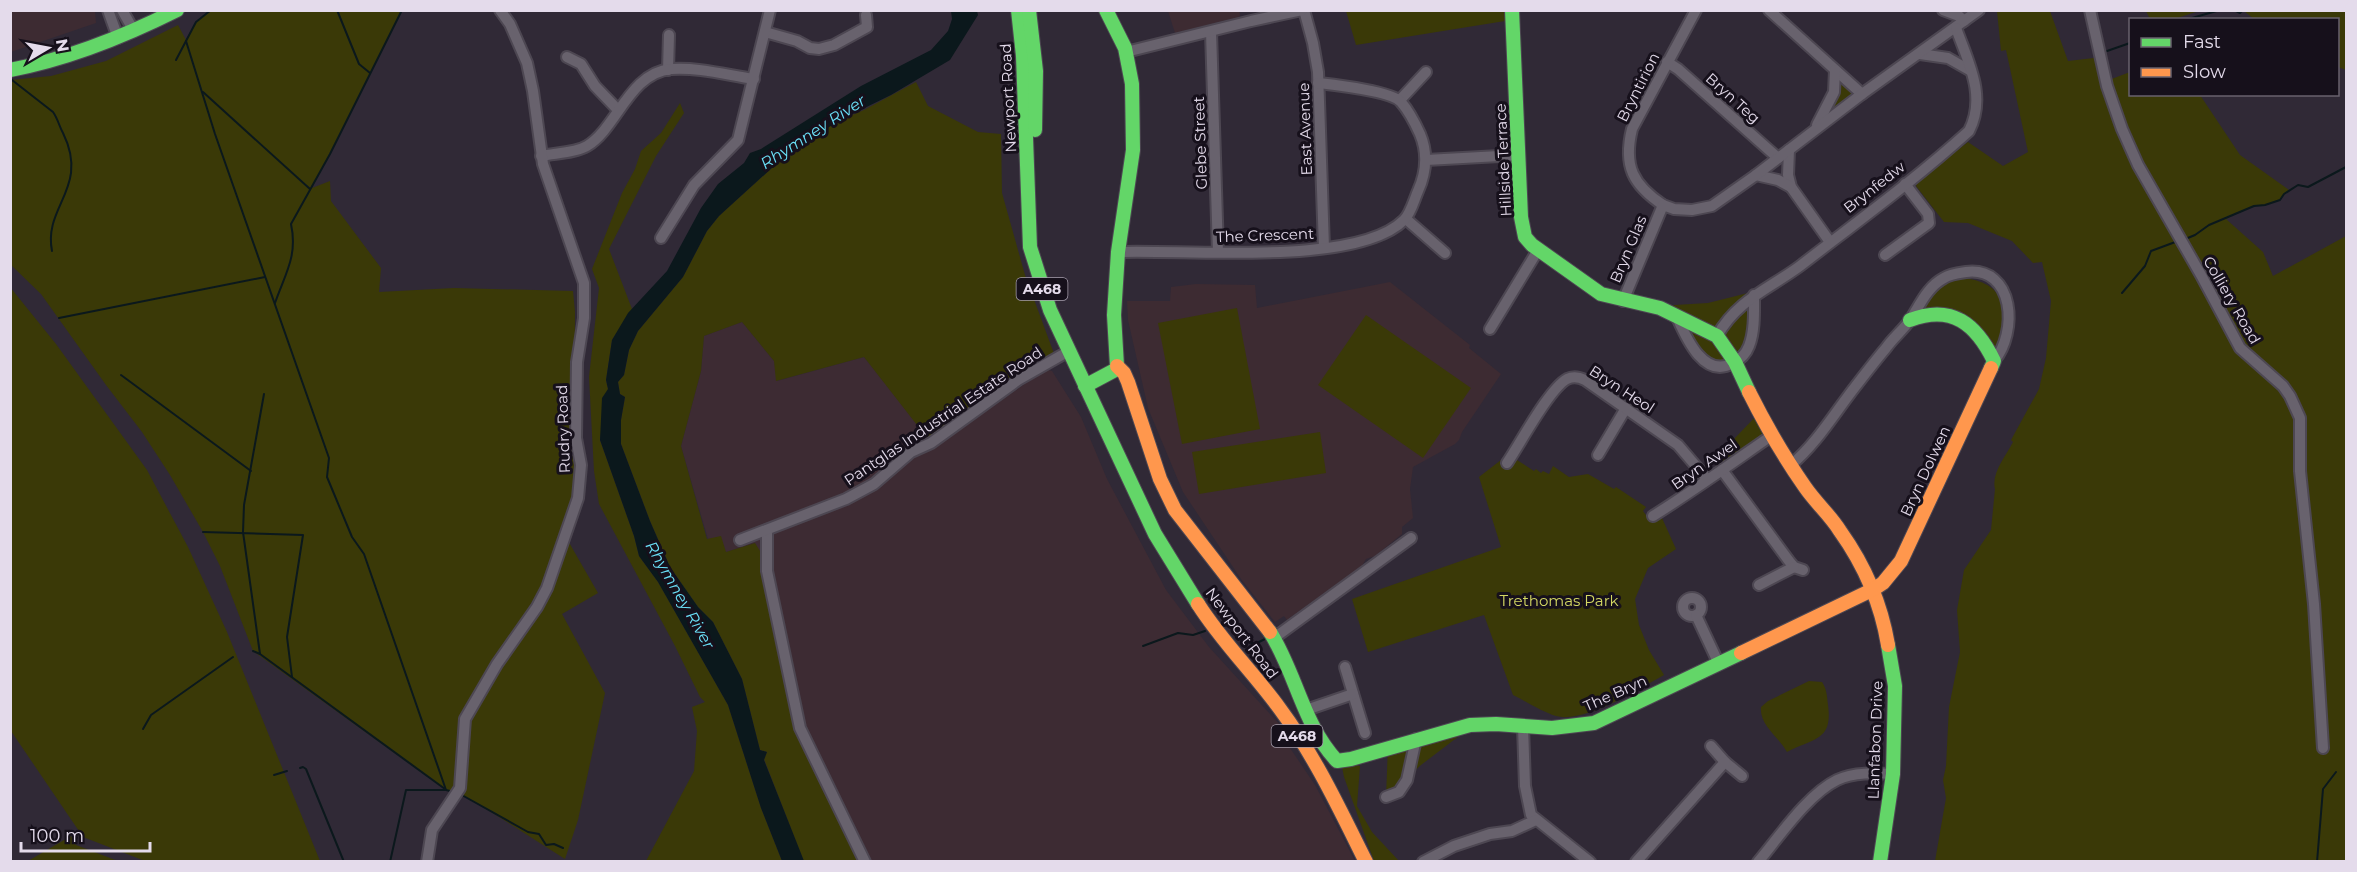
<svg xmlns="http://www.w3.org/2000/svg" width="2357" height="872" font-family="Montserrat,sans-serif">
<rect width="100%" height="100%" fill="#302936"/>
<path fill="#3d2b33" d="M742 322 774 361 777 381 864 357 935 447 1036 376 1048 370 1052 371 1081 417 1107 479 1166 590 1209 647 1281 726 1288 745 1315 785 1355 861H862L796 724 755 543 726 552 708 539 681 446 701 371 704 336Z"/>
<g fill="#3d2b32">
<path d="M10 11H95L96 23 11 52Z"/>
<path d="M1168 11H1239L1240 15 1239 17 1175 33Z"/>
<path d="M1390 282 1470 345 1469 348 1501 374 1462 432 1459 440 1455 444 1413 467 1410 489 1413 518 1402 527V534L1375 556 1366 559 1362 566 1287 620 1284 616 1275 622 1241 579 1183 492 1148 408 1128 320 1127 301H1170L1171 287 1196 284 1255 285 1257 308Z"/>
</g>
<g fill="#3a3907">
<path d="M211 11H402L312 188 330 181 331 201 381 268 379 292 454 288 573 291 575 312 574 489 569 512 546 580 471 699 459 732 458 780 453 791 446 790 253 651 220 566 203 532 170 475 142 432 106 385 41 294 11 265 10 80 51 76 106 61 178 25 186 40 196 22Z"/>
<path d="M1346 11H1504L1505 21 1356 45Z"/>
<path d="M1997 11H2050L2068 61 2094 58 2102 87 2109 80 2130 72V94L2200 95 2240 155 2289 190 2280 200 2265 205 2253 206 2226 219 2263 252 2273 276 2346 236V861H1935L1946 798 1943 780 1946 766 1949 707 1960 652 1957 610 1964 570 1991 530 1995 489C1991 473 2006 456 2013 442L2011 440 2039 389 2046 358 2051 301 2042 262 2033 263 2012 241 1968 223 1944 222 1916 186 1918 180 1968 142 2003 166 2028 152 2006 50 2001 51Z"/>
<path d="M2146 11H2199L2174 19H2150Z"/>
<path d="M2244 11H2346V70L2338 67V20L2254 19Z"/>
<path d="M1836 74 1862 94 1815 129Z"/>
<path d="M916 82 928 106 978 132 1001 134 1002 193 1025 275 1056 359 931 443 864 357 776 381 774 361 742 322 704 336 701 371 681 446 707 539 721 536 726 552 755 543 760 551 796 724 862 861 804 862 764 759 767 752 760 750 742 679 713 622 698 607 670 567 650 521 621 444V420L625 397 620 394 618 382 624 375 629 350 638 331 683 277 707 231 719 216 785 156 807 141 840 120 864 110Z"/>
<path d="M680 103 684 113 656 156 609 249 632 309 612 340 606 380 608 389 600 440 634 536 639 556 658 582 728 705 761 808 782 861H646L694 771 697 731 692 707 705 702 700 697 675 646 599 504 594 471 589 377 599 288 592 269 622 193 635 169 641 151 661 133Z"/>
<path d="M1964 278C2011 284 2006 315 1998 352L1969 320 1925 311 1920 306 1945 282Z"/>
<path d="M10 287 56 344 147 470 188 547 227 632 320 861H145L83 837 11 731Z"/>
<path d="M1764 289 1754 295 1753 333 1735 362 1705 361 1676 315 1660 308 1675 305 1708 303Z"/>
<path d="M1237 308 1260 429 1182 444 1158 323Z"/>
<path d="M1366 315 1471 388 1423 458 1318 385Z"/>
<path d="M1759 413 1771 436 1707 479 1734 439Z"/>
<path d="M1320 432 1326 473 1199 494 1192 452Z"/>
<path d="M1501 460 1507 463 1510 468 1517 460 1534 471 1536 469 1541 473 1543 471 1549 474 1553 466 1569 477 1588 474 1614 489 1616 487 1646 507 1643 511 1651 522 1662 518 1676 549 1648 568 1635 599 1639 625 1649 650 1664 675C1640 688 1584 724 1556 716 1542 712 1527 702 1513 695L1484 615 1368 652 1352 599 1501 547 1479 477Z"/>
<path d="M567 539 598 593 562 614 605 693 578 820 565 859 477 803 461 795C464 770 462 738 473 714 501 652 559 610 567 539Z"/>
<path d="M1809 681 1822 682C1827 689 1827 697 1828 705 1833 741 1814 738 1787 752 1779 737 1759 725 1761 707L1768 701Z"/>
<path d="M1463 733 1421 765 1386 797 1388 746Z"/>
<path d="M1348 763 1360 766 1357 806 1372 832 1399 861H1374L1344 777 1342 767Z"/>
<path d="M71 836 76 845 118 861H28Z"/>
</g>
<path fill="#0b181c" d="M951 11H977L978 15 950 60 891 95 840 120 807 141 785 156 719 216 707 231 683 277 638 331 629 350 624 375 618 382 620 394 625 397 621 420V444L650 521 670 567 698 607 713 622 742 679 760 750 767 752 764 760 804 861H782L761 808 728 705 658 582 639 556 634 536 600 440 602 398 608 389 606 380 612 340 628 313 667 271 701 208 718 184 744 163 750 153 761 149 861 86 931 50 948 31 952 19Z"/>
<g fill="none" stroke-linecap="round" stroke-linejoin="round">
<g stroke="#0b181c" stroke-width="2">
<path d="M337 10 359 64 370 73"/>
<path d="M2234 10 2240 13 2243 10"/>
<path d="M2185 20 2220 10"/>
<path d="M186 41 215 134 329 458 327 477 352 537 364 554 446 790 454 792"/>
<path d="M2107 51 2130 43"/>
<path d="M176 60 196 22 211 10"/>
<path d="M12 80 53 112C58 119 59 126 63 133 90 188 43 206 52 251"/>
<path d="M203 92 310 189"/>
<path d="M2183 240 2195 235 2209 225 2254 206 2265 205 2280 200 2284 194 2298 185 2308 187 2346 167"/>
<path d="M2122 293 2145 266 2151 251 2178 241"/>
<path d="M275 303C285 274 298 256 291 224L330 154 402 10"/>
<path d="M59 318 265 277"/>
<path d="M121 375 251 471"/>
<path d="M264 394 244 505 243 532 260 654 445 789"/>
<path d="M203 532 303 535 287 637 292 677"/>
<path d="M1246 641 1255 644 1265 639"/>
<path d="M1143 646 1178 633 1193 635 1205 631"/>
<path d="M253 651 260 654"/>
<path d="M143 729 151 715 233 657"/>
<path d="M300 768 303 767 306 769 344 862"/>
<path d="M274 775 287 771"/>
<path d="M460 794 528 832 539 834 546 845 554 844 563 848"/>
<path d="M390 862 406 790H446"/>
<path d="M2317 862 2323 789 2336 772"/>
</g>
<defs>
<g id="street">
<path d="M108 10 118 38"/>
<path d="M122 10 134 31"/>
<path d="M1304 10 1313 43 1318 72 1324 248"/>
<path d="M1769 10 1862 94"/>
<path d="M1943 10 1959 16 1964 21"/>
<path d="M2090 10 2107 86 2122 129 2138 165 2201 275 2240 348 2283 386 2290 396 2300 418V471L2314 604 2323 748"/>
<path d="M765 32 797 41 810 48 819 49 834 45 867 27 866 15"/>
<path d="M1211 32 1218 252"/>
<path d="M1126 52 1251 21 1302 10"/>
<path d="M1920 54 1948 58 1971 71"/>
<path d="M567 57 581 64 595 86 618 110"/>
<path d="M1667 62 1678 69 1778 158"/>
<path d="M668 70 669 35"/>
<path d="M1400 100 1426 72"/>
<path d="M1817 125 1834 92 1835 70"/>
<path d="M1789 150 1788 175 1791 187 1830 242"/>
<path d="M541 156C555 153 575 153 587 146 617 128 629 73 671 69 698 67 727 75 754 79"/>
<path d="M1426 160 1518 155"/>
<path d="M1756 175 1778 180 1791 187"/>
<path d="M1663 205C1633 185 1623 166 1632 129L1696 10"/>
<path d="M1406 219 1445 253"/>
<path d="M661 238 694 185 738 140 770 10"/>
<path d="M1118 252C1185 249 1357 267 1404 220 1411 213 1414 200 1418 191 1426 173 1428 153 1420 134 1415 123 1409 111 1401 102 1391 91 1335 85 1318 83"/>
<path d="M1885 255 1929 223 1928 214 1905 184"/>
<path d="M1623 301 1663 205 1674 209 1692 210 1712 206 1756 175 1862 94 1979 10"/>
<path d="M1676 315C1685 335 1703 380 1733 363 1741 359 1746 354 1749 346 1755 331 1754 311 1754 295"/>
<path d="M1490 329 1538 250"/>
<path d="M1717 336C1737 300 1769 289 1800 266 1857 222 1916 179 1969 131 1987 96 1968 62 1956 28"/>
<path d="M1598 455 1626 408"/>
<path d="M1507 463C1520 444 1549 389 1567 379 1573 376 1579 377 1585 380L1678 445 1707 479"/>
<path d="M1791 465C1817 443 1834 414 1855 387 1865 374 1875 361 1886 348 1893 338 1903 330 1910 320 1920 305 1927 287 1944 278 1950 274 1959 273 1966 272 2015 266 2018 333 1994 361"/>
<path d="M1722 470 1789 561 1794 567 1803 570"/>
<path d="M1653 516C1693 491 1732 463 1771 436"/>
<path d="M767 530V571L800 728 865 862"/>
<path d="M740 540 846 499 874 484 911 452 931 443 1018 380 1069 351"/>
<path d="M1759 585 1794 567"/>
<circle cx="1692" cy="607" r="9"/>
<path d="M1696 615 1718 662"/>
<path d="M1274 638 1411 538"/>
<path d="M1345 667 1365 733"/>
<path d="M1306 710 1353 694"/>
<path d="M1523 726 1525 786 1531 815 1590 862"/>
<path d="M1711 746 1725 762 1742 776"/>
<path d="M1386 797 1399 792 1407 780 1416 739"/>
<path d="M427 862 432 830 460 788 465 719 497 664 537 607 547 588 578 498 581 465 576 438 577 362 584 318V283L543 164 533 91 527 63 510 24 500 10"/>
<path d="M1423 862 1454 846 1490 834 1512 831 1536 820"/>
<path d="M1636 862 1725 762"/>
<path d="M1758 862C1779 837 1808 794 1837 780 1854 772 1875 773 1893 774"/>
</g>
<g id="fast">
<path d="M1018 10 1023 56 1030 247 1050 310 1155 534 1198 604"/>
<path d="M1029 10 1036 71 1035 130"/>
<path d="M1512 10 1521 217 1525 237 1532 245 1601 294 1660 308 1717 336 1735 362 1749 392"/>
<path d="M10 70C69 59 123 37 177 10"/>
<path d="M1910 320C1952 304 1976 324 1994 361L1991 368"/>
<path d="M1085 386 1115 370 1117 366 1114 315 1118 252 1133 150 1132 84 1125 48 1106 10"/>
<path d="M1270 632C1296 673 1303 725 1337 761L1351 759 1470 725 1496 724 1552 728 1594 723 1741 653"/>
<path d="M1880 862 1893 774 1895 686 1888 645"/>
</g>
<g id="slow">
<path d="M1117 366 1124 373 1128 382 1160 479 1175 510 1270 632"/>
<path d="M1749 392C1766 426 1784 457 1805 487 1816 503 1830 515 1840 531 1865 566 1881 603 1888 645"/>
<path d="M1198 604C1222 642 1254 673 1280 709 1315 756 1340 810 1366 862"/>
<path d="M1741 653 1874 589 1883 583 1901 561 1991 368"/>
</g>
</defs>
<use href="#street" stroke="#4d4752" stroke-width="14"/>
<use href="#fast" stroke="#4d4752" stroke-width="16"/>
<use href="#slow" stroke="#4d4752" stroke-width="16"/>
<use href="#street" stroke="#68626d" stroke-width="10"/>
<use href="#fast" stroke="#63d668" stroke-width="14"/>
<use href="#slow" stroke="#ff974d" stroke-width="14"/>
</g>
<g text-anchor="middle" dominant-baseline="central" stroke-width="6" stroke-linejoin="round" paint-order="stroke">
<g fill="#16101b" stroke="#a69ead" stroke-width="1.5">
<rect x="1016.5" y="278" width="51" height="22" rx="4.5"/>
<rect x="1271.5" y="725" width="51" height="22" rx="4.5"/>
</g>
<g font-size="14" font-weight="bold" fill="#e4dbeb">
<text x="1042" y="289">A468</text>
<text x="1297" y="736">A468</text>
</g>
<g font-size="15" fill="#e4dbeb" stroke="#16101b">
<text transform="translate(1638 87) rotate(-63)">Bryntirion</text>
<text transform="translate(1008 98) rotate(-93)">Newport Road</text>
<text transform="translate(1733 98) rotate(42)">Bryn Teg</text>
<text transform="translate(1305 129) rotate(-92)">East Avenue</text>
<text transform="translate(1200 143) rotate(-92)">Glebe Street</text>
<text transform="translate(1503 160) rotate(-93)">Hillside Terrace</text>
<text transform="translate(1874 187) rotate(-38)">Brynfedw</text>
<text transform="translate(1265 235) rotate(-2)">The Crescent</text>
<text transform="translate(1628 249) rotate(-67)">Bryn Glas</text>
<text transform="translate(2232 300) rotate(60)">Colliery Road</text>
<text transform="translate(1622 389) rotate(33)">Bryn Heol</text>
<text transform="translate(943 416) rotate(-34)">Pantglas Industrial Estate Road</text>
<text transform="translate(563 429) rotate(-92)">Rudry Road</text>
<text transform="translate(1704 464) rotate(-35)">Bryn Awel</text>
<text transform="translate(1925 471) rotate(-65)">Bryn Dolwen</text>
<text transform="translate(1242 633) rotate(53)">Newport Road</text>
<text transform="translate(1615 693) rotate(-24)">The Bryn</text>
<text transform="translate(1875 740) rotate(-88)">Llanfabon Drive</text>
</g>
<g font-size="15" fill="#d4d863" stroke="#16101b">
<text x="1559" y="600">Trethomas Park</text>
</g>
<g font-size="16" font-style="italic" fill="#6be2fa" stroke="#16101b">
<text transform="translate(813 132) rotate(-33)">Rhymney River</text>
<text transform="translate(680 595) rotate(60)">Rhymney River</text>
</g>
</g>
<rect width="2357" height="872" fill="none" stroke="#e4dbeb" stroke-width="24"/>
<rect x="2129" y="18" width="210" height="78" fill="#16101b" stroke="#68616e" stroke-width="1.5"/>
<rect x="2141" y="38" width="30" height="9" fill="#63d668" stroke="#68616e" stroke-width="1.5"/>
<text x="2183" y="48" font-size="18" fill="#e4dbeb">Fast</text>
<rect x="2141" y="68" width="30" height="9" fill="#ff974d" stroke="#68616e" stroke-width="1.5"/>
<text x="2183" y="78" font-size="18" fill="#e4dbeb">Slow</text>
<g transform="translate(48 48) rotate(80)" stroke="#16101b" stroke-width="4.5" paint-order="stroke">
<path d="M0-4.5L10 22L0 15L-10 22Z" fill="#e4dbeb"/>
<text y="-9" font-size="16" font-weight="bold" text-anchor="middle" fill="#e4dbeb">N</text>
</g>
<path d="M21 842v9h129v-9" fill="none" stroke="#e4dbeb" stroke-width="3"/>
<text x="30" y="842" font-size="18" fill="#e4dbeb" stroke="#16101b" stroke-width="4.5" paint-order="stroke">100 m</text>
</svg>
